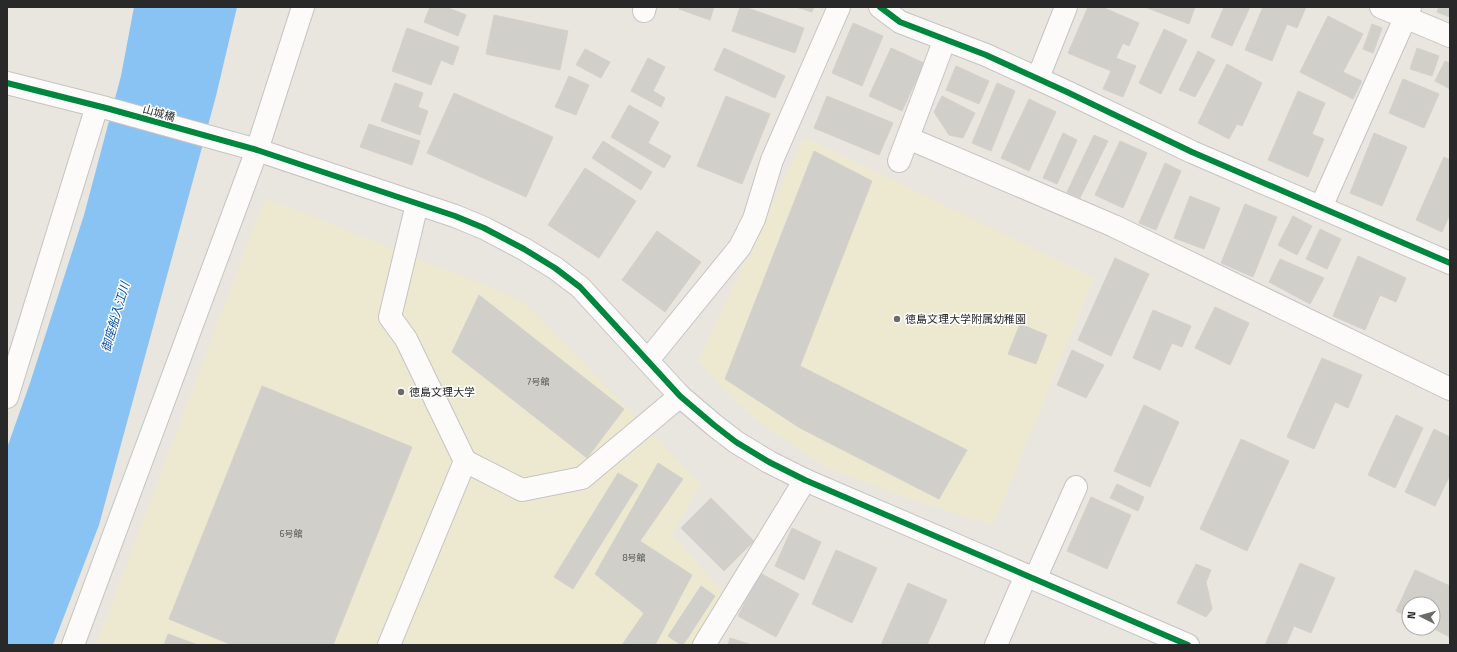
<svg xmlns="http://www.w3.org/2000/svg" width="1457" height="652" font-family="'Titillium Web','Noto Sans JP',sans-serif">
<rect width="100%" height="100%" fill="#e8e6de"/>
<g fill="#ede9d1">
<path d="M804 137 1094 278 993 525 910 499 829 469 765 426 733 400 698 361Z"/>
<path d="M265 198 522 300 701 484 672 535 723 591 693 645H96Z"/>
</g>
<path fill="#88c3f3" d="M134 7H237L216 96 99 525 53 645H7V448L30 383 84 215 121 76Z"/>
<g fill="#d1cfc9" stroke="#d3d1ca">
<path d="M430 7H446L466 15 458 36 424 22Z"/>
<path d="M680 7H714L710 20 679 9Z"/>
<path d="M740 7H745L804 28 795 53 732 31Z"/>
<path d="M796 7H814L812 12Z"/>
<path d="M1088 7H1102L1139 23 1129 46 1123 43 1116 58 1136 66 1123 97 1103 89 1111 71 1068 53Z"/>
<path d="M1145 7H1195L1189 24Z"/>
<path d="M1224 7H1250L1232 46 1211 37Z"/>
<path d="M1263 7H1306L1297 28 1287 24 1272 61 1245 50Z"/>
<path d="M1439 7H1450V17L1437 12Z"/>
<path d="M494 15 568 31 560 70 486 54Z"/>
<path d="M1328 16 1363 34 1343 72 1362 81 1353 99 1300 72Z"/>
<path d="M853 23 883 36 862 86 832 73Z"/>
<path d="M1372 24 1382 28 1373 53 1363 49Z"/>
<path d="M407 28 459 47 453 65 441 60 431 85 392 71Z"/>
<path d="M1164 29 1187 40 1161 94 1139 83Z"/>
<path d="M724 48 785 76 775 98 714 70Z"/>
<path d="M891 48 924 63 902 111 869 96Z"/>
<path d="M1417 48 1439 56 1432 76 1410 69Z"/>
<path d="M585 49 610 62 601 78 576 65Z"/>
<path d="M1198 51 1215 60 1195 97 1179 90Z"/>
<path d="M648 58 665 67 653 91 665 98 661 107 631 91Z"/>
<path d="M1445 61 1450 63V89L1435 81Z"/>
<path d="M1227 64 1262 83 1242 126 1237 124 1229 139 1198 123Z"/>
<path d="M956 66 989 81 979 104 946 90Z"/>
<path d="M569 76 589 85 576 115 555 107Z"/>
<path d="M1403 79 1439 94 1424 128 1389 113Z"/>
<path d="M395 83 423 93 418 107 428 111 420 135 381 121Z"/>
<path d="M997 83 1015 91 991 151 972 143Z"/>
<path d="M1298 91 1325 103 1312 134 1324 139 1308 177 1268 160Z"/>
<path d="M454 93 553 137 526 197 427 153Z"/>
<path d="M726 96 770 114 742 184 697 166Z"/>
<path d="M827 96 893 123 879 155 814 128Z"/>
<path d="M942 96 975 113 963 138 949 135 934 112Z"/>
<path d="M1029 99 1056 112 1029 171 1001 158Z"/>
<path d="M629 105 659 122 648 143 671 156 664 168 611 137Z"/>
<path d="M369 124 420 141 412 165 360 147Z"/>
<path d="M1063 133 1077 140 1057 184 1043 178Z"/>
<path d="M1374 133 1407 147 1382 206 1350 193Z"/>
<path d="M1094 135 1108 141 1080 198 1067 192Z"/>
<path d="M603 141 652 172 641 190 592 158Z"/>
<path d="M1120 141 1147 153 1123 208 1095 195Z"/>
<path d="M814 151 872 181 800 366 967 450 939 499 800 428 725 379Z"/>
<path d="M1444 157 1450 160V214L1442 232 1416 220Z"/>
<path d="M1165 163 1181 171 1156 230 1139 223Z"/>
<path d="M585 168 636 201 599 258 548 225Z"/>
<path d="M1190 196 1220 208 1204 249 1174 238Z"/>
<path d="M1245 204 1277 217 1253 277 1221 263Z"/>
<path d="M1293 216 1312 226 1297 255 1278 245Z"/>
<path d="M1320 229 1341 239 1327 269 1306 259Z"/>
<path d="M657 231 701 262 665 312 622 280Z"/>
<path d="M1358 256 1406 278 1396 302 1380 295 1365 330 1333 316Z"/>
<path d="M1115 258 1149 274 1111 356 1078 340Z"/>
<path d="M1280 259 1324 278 1310 304 1269 282Z"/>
<path d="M479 295 624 409 587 458 452 352Z"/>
<path d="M1215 307 1249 323 1230 365 1195 348Z"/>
<path d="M1153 310 1191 326 1182 347 1172 343 1160 370 1133 358Z"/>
<path d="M1020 324 1047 335 1036 364 1008 354Z"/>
<path d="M1072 350 1104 365 1086 398 1057 385Z"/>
<path d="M1322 358 1362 375 1348 408 1335 402 1314 449 1287 437Z"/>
<path d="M262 386 412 447 333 645H232L169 619Z"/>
<path d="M1144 405 1179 422 1150 487 1114 471Z"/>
<path d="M1396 415 1423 428 1395 488 1368 475Z"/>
<path d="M1434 429 1450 437V475L1435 506 1405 492Z"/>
<path d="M1241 439 1289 461 1247 551 1200 529Z"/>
<path d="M658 463 683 479 640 541 692 575 655 645H622L644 613 595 574Z"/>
<path d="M618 473 638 485 573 589 554 577Z"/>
<path d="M1117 484 1144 497 1138 511 1110 498Z"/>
<path d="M1091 497 1131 515 1107 569 1067 551Z"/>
<path d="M711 498 754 541 724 571 681 528Z"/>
<path d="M792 528 821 542 804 580 775 566Z"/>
<path d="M836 550 877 568 852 623 812 604Z"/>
<path d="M1300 563 1335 578 1311 633 1294 626 1286 645H1265Z"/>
<path d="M1196 564 1211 570 1206 582 1212 609 1206 617 1177 603Z"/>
<path d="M1415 570 1450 586V637L1432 628H1433V604H1409V617L1396 611Z"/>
<path d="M760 573 799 594 776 637 738 616Z"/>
<path d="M908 583 947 600 927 645H881Z"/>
<path d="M701 586 715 596 683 645H681L668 636Z"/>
<path d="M168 634 198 645H164Z"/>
<path d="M730 638 752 645H728Z"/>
</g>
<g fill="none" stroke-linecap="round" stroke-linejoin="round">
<defs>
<g id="minor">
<path d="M880 7 900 22 986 55 1067 92 1192 152 1450 263"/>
<path d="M1381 7 1450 36"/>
<path d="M644 11 645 7"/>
<path d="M1038 78 1066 7"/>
<path d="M7 83 106 108 257 150 455 216 484 228 524 249 555 268 580 287 680 396 714 425 736 442 769 462 805 480 1188 645"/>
<path d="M908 138 1114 226 1450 389"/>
<path d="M899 161 945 39"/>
<path d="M1321 207 1410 7"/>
<path d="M648 360 740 247 754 219 772 160 839 7"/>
<path d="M7 397 97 106"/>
<path d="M465 461 522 490 582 478 680 396"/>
<path d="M1035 579 1076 487"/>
<path d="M73 645 257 150 303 7"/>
<path d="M389 645 465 461 406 339 390 317 417 204"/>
<path d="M704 645 805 480"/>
<path d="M996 645 1026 575"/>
</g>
</defs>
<use href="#minor" stroke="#c5c4c4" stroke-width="24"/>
<use href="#minor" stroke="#fcfbfa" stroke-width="22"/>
<defs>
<g id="cycleway">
<path d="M880 7 900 22 986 55 1067 92 1192 152 1450 263"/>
<path d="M7 83 106 108 257 150 455 216 484 228 524 249 555 268 580 287 680 396 714 425 736 442 769 462 805 480 1188 645"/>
</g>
</defs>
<use href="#cycleway" stroke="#fff" stroke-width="8"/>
<use href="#cycleway" stroke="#00873e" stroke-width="6"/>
</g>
<g fill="#6c6b68" stroke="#fff" stroke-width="1.5">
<circle cx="897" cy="319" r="4"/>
<circle cx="401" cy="392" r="4"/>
</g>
<g text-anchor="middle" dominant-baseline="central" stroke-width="3" stroke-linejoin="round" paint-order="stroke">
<g font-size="9" fill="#545352">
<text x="538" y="381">7号館</text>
<text x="291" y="533">6号館</text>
<text x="634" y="557">8号館</text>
</g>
<g font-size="11" fill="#292929" stroke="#fff">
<text transform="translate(159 113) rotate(16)">山城橋</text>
</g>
<g font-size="11" fill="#292929" stroke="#fff" text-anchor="start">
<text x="905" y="319">徳島文理大学附属幼稚園</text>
<text x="409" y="392">徳島文理大学</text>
</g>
<g font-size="12" font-style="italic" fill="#004ca6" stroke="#fff">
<text transform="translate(115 317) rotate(-74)">御座船入江川</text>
</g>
</g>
<rect width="1457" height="652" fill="none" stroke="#292929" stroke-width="16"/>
<g transform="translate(1421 616) rotate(276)"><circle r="19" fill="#ffffff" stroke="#a9a9a9"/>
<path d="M0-3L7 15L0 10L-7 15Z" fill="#6c6b68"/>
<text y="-6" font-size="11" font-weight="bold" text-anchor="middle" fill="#292929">N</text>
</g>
</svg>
